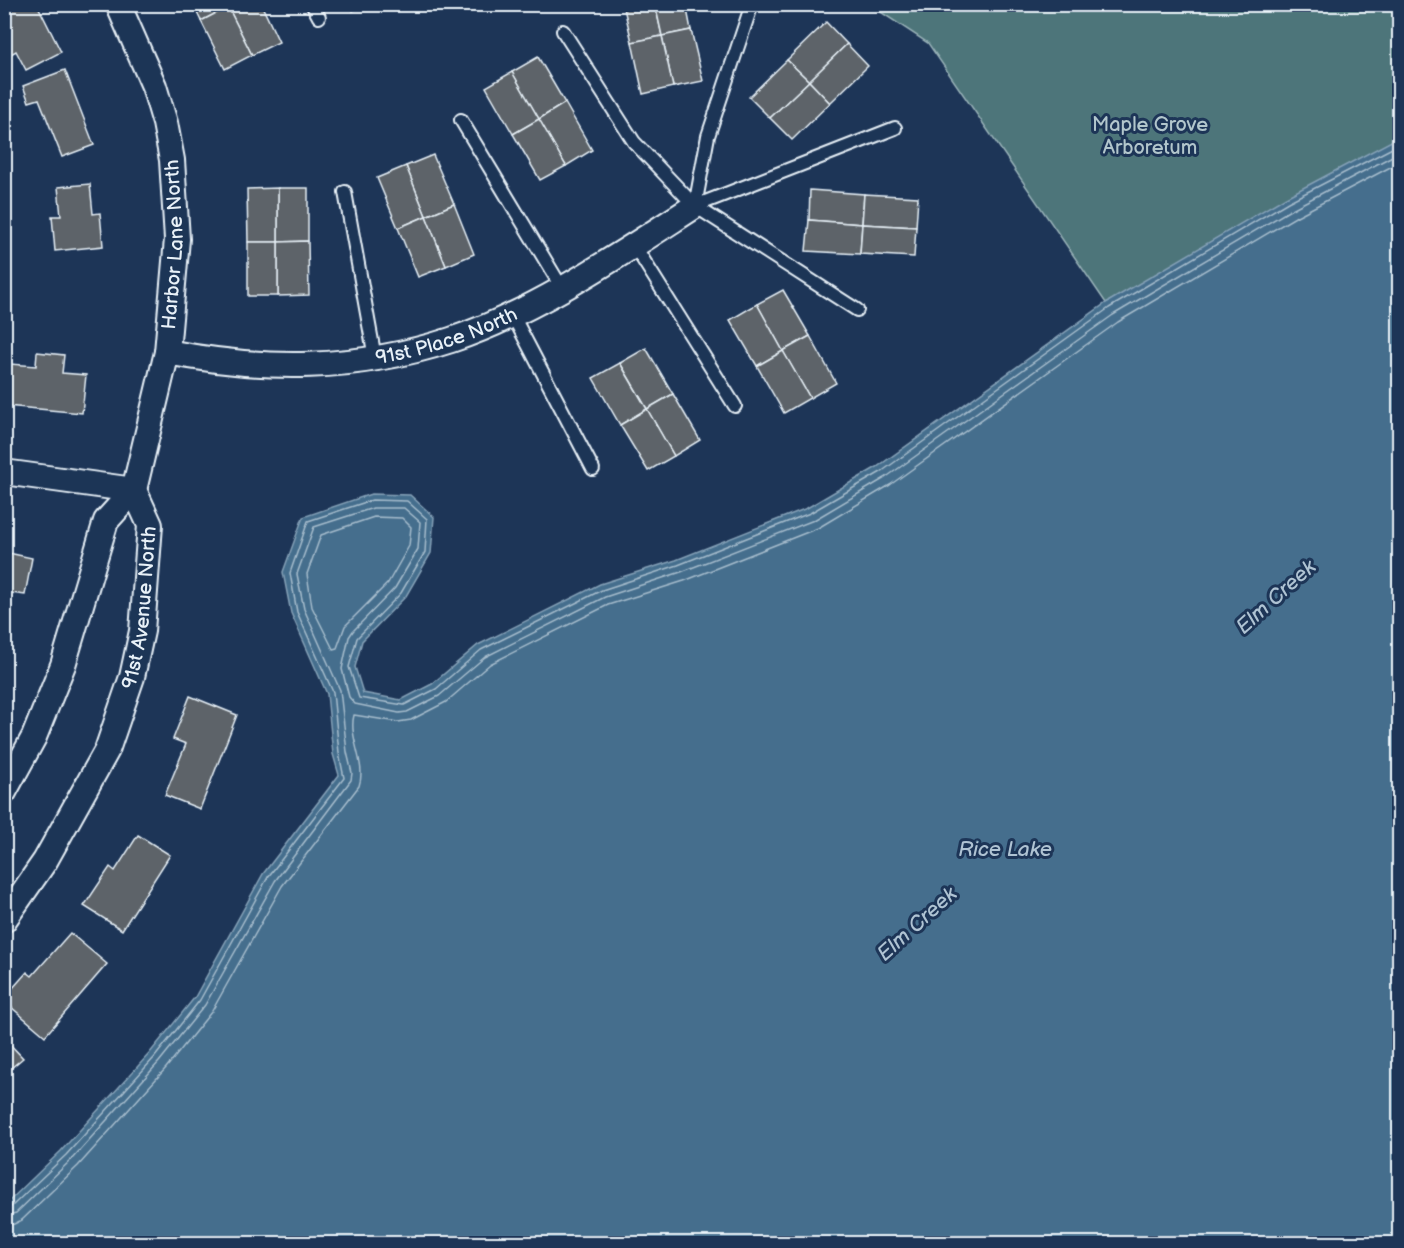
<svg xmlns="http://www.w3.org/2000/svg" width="1404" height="1248" font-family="'Balsamiq Sans',sans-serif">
<rect width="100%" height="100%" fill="#1d3557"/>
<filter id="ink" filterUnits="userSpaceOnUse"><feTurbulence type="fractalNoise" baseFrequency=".0167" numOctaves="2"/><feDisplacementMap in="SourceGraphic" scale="12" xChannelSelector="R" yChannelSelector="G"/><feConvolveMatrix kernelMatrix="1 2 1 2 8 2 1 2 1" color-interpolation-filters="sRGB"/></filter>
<g filter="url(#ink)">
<path fill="#4d757a" stroke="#9ab3b9" stroke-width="1.5" d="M870 5H1399V162L1106 303 928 43Z"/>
<path fill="#456e8d" stroke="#86a2b8" stroke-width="1.5" d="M1399 137V1243H5V1205L61 1151 149 1054 195 997 263 874 339 775 333 754 327 694 291 613 283 572 303 517 371 494 410 495 434 517 431 553 406 596 362 641 355 667 363 693 401 700 432 684 478 645 600 584 676 560 807 508 877 467 1106 303 1286 197Z"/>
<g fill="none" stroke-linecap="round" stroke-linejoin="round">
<g stroke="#a7bdcd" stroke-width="1.5">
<path d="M374 517 402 518 411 527 409 546 388 583 345 626 337 648 333 649 312 607 307 574 321 535Z"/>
<path d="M4 1209 11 1207 66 1155 154 1058 200 1000 268 877 344 778 339 753 333 692 297 612 290 573 308 521 372 500 407 501 427 519 425 552 401 593 357 638 349 667 359 698 404 705 436 689 481 650 602 590 678 565 810 513 881 472 1109 308 1288 202 1400 144"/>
<path d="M4 1216 16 1213 71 1160 159 1062 205 1005 275 881 351 780 352 773 347 752 340 690 304 609 297 574 314 527 373 508H404L420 522 418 549 395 588 353 631 349 637 342 669 349 697 355 704 399 713 407 712 439 696 485 657 605 597 681 572 814 520 885 478 1113 315 1292 209 1400 152"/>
<path d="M4 1226 14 1224 22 1220 78 1166 166 1068 212 1011 282 886 359 786C367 764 348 738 354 715L398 722 411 720 446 702 490 664 608 605 684 581 818 528 890 485 1118 322 1297 216 1400 162"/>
</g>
</g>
<g fill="#5d6469" stroke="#e8f1f8" stroke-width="1.5">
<path d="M4 4H37L61 52 26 70 16 51 4 58Z"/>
<path d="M193 4H227L228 7 201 21Z"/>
<path d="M234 4H261L279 42 252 55 228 7Z"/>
<path d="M350 4H367L353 11Z"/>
<path d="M623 4H655L662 36 632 42Z"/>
<path d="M655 4H686L691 30 662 36Z"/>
<path d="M228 7 252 55 225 69 201 21Z"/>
<path d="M826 22 847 44 809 81 787 60Z"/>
<path d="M691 30 703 81 673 87 662 36Z"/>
<path d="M662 36 673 87 643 94 632 42Z"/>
<path d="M847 44 868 66 830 103 809 81Z"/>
<path d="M538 57 565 103 539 119 512 72Z"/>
<path d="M787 60 809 81 770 118 749 97Z"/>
<path d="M65 70 94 145 62 157 39 99 29 102 23 86Z"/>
<path d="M512 72 539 119 513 134 486 87Z"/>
<path d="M809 81 830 103 792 140 770 118Z"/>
<path d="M565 103 592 150 566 166 539 119Z"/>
<path d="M539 119 566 166 540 180 513 134Z"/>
<path d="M433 155 454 204 426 216 406 166Z"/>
<path d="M406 166 426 216 398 228 377 178Z"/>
<path d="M90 184 93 214 100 213 103 246 55 251 52 216H61L58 187Z"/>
<path d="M278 188H308V241L278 242Z"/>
<path d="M278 188V242H248L247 189Z"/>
<path d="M810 190 864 194 862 224 809 220Z"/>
<path d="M864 194 918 197 916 227 862 224Z"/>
<path d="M454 204 474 254 446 266 426 216Z"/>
<path d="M426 216 446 266 418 277 398 228Z"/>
<path d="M809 220 862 224 860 254 806 251Z"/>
<path d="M862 224 916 227 914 257 860 254Z"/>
<path d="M308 241 309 295 278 296V242Z"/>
<rect x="248" y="242" width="30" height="54"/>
<path d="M783 290 810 336 783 351 757 304Z"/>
<path d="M757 304 783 351 757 366 730 320Z"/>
<path d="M810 336 836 383 810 398 783 351Z"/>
<path d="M646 348 673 394 647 409 620 363Z"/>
<path d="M783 351 810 398 784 413 757 366Z"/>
<path d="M37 352 64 355 62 373 86 375 82 413 6 406 10 364 36 366Z"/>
<path d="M620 363 647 409 620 425 593 378Z"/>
<path d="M673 394 700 440 674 456 647 409Z"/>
<path d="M647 409 674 456 648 471 620 425Z"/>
<path d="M4 552 32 558 25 595 4 592Z"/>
<path d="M190 696 237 715 200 809 165 795 186 744 173 739Z"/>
<path d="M138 835 170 855 122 930 84 906 110 867 115 871Z"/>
<path d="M70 933 107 964 45 1036 4 1001V998L27 972 32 976Z"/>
<path d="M4 1038 23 1058 4 1074Z"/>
</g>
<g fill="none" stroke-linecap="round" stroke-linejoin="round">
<defs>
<g id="service">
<path d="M312 4 319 17"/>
<path d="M563 31 634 142 695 206 857 310"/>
<path d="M461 120 562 288"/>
<path d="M345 192 375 358"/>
<path d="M695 206 895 128"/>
<path d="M695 206 708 136 752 4"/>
<path d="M634 245 735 406"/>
<path d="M512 314 593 469"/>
</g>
<g id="minor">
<path id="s1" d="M167 352C264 371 356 371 451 340 534 313 622 253 695 206"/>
<path d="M4 472 134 490"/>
<path id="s2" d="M4 792 34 737 63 665 106 521 134 490 167 352 177 239 172 160 165 123 154 86 118 4"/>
<path id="s3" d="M4 920 45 861 107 750 132 677 142 631 150 525 134 490"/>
</g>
</defs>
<use href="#service" stroke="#e8f1f8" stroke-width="16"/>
<use href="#minor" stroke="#e8f1f8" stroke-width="28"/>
<use href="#service" stroke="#1d3557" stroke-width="12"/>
<use href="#minor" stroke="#1d3557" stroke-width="24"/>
</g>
</g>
<g text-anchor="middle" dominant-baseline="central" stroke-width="6" stroke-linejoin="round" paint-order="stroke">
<g font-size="20" fill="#b2c6cc" stroke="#1d3557">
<text x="1150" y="125">Maple Grove<tspan x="1150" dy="23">Arboretum</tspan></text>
</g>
<g font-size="20" fill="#e8f1f8" stroke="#1d3557">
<text stroke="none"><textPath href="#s2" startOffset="582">Harbor Lane North</textPath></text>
<text stroke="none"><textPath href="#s1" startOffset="284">91st Place North</textPath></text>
<text stroke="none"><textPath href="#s3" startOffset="346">91st Avenue North</textPath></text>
</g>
<g font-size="21" font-style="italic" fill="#afc3d3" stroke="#1d3557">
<text transform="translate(1276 597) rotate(-42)">Elm Creek</text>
<text x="1005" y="849">Rice Lake</text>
<text transform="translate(917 924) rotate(-42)">Elm Creek</text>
</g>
</g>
<rect width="1404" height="1248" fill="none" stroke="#1d3557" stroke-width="24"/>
<rect x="12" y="12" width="1380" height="1224" fill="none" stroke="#e8f1f8" stroke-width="2" filter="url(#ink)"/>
</svg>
